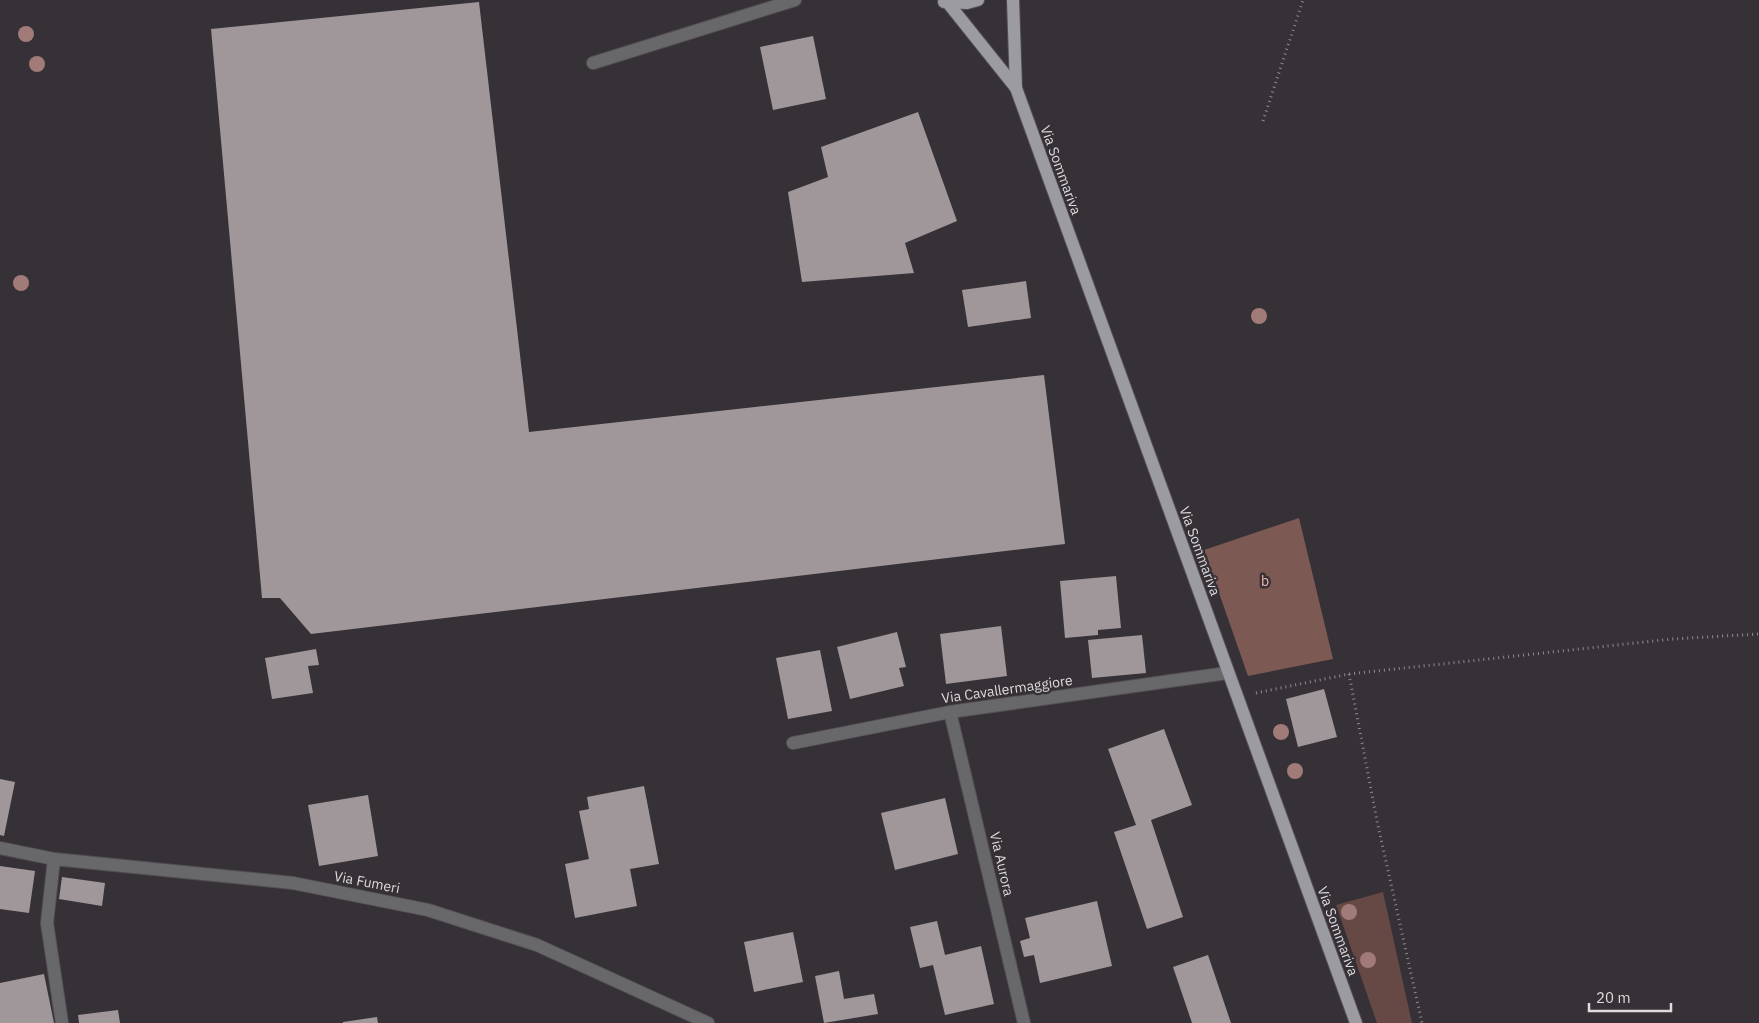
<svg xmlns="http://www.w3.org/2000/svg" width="1759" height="1023" font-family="'IBM Plex Sans',sans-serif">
<rect width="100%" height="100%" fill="#363136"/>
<path fill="#664844" d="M1383 892 1412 1023H1377L1336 905Z"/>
<path fill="#7d5954" d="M1299 518 1333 659 1248 676 1204 550Z"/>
<g fill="#a0979a">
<path d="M479 2 529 432 1044 375 1065 544 311 634 280 598H262L211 29Z"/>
<path d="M813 36 826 99 773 110 760 47Z"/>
<path d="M918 112 957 221 905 243 914 273 802 282 788 192 828 177 821 147Z"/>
<path d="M1026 281 1031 318 968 327 962 290Z"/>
<path d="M1116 576 1121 628 1098 630V635L1065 638 1060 581Z"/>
<path d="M1001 626 1007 676 946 684 940 634Z"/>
<path d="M897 632 906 667 899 668 904 686 850 699 837 647Z"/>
<path d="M1142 635 1146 673 1092 678 1088 640Z"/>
<path d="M316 649 319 665 308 666 313 693 272 699 265 658Z"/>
<path d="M820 650 832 711 788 719 776 658Z"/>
<path d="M1324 689 1337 737 1298 747 1286 699Z"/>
<path d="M1164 729 1192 805 1151 820 1183 917 1147 929 1114 832 1136 825 1108 749Z"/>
<path d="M0 779 15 782 4 836 0 835Z"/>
<path d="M644 786 659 864 630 869 637 906 575 918 565 864 589 859 579 811 589 809 587 797Z"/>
<path d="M368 795 378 856 319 866 308 805Z"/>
<path d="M945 798 958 854 895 870 881 813Z"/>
<path d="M0 866 35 871 29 913 0 909Z"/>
<path d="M62 877 105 883 102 906 59 899Z"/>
<path d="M1097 901 1112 966 1040 983 1034 955 1024 957 1020 941 1030 938 1025 918Z"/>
<path d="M937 921 945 955 981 946 994 1004 945 1015 933 965 920 968 910 927Z"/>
<path d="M793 932 803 982 754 992 744 942Z"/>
<path d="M1208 955 1231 1023H1192L1173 967Z"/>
<path d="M839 971 844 999 874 994 878 1014 824 1023 815 976Z"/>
<path d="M44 974 54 1023H0V983Z"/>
<path d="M118 1010 120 1023H79L78 1015Z"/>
<path d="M377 1017 378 1023H343V1022Z"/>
</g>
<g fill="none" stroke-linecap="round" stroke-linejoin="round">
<defs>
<g id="lane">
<path d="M593 63 795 0"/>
<path d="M54 859 47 923 62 1023"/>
</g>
<g id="street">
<path d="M950 712 1024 1023"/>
<path d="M793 743 950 712 1227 673"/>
<path d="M0 848 54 859 293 883 428 910 537 945 708 1023"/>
</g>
<g id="primary">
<path d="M1013 0 1016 88"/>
<path d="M944 2 967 3 978 0"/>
<path d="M948 3 1016 88 1356 1023"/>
</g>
</defs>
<use href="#lane" stroke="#544f54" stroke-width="14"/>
<use href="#street" stroke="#544f54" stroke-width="14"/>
<use href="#primary" stroke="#544f54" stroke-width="14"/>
<g stroke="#8f8a8f" stroke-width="3" stroke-dasharray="1 4" stroke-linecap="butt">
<path d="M1263 121 1303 0"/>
<path d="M1349 674 1377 821 1422 1023"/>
<path d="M1256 693 1349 674 1672 639 1759 634"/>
</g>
<use href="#lane" stroke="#68686b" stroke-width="12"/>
<use href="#street" stroke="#68686b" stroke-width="12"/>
<use href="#primary" stroke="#9d9ba2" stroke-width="12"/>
</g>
<g fill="#a17b78">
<circle cx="26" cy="34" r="8"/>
<circle cx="37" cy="64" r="8"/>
<circle cx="21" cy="283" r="8"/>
<circle cx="1259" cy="316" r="8"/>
<circle cx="1281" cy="732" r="8"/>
<circle cx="1295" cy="771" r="8"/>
<circle cx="1349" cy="912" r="8"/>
<circle cx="1368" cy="960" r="8"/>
</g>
<g text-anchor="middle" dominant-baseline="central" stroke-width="5" stroke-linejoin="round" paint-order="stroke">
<g font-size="14" fill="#dedade" stroke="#363136">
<text transform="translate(1061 170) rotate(70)">Via Sommariva</text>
<text transform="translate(1200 551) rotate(70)">Via Sommariva</text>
<text transform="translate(1007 689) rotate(-8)">Via Cavallermaggiore</text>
<text transform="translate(1002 864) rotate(77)">Via Aurora</text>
<text transform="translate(367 882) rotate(11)">Via Fumeri</text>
<text transform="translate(1338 931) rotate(70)">Via Sommariva</text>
</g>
<g font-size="14" fill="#f9b7ae" stroke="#363136">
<text x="1265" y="581">b</text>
</g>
</g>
<path d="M1589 1003v8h82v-8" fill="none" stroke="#dedade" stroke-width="2.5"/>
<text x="1596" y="1003" font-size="15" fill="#dedade" stroke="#363136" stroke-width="4" paint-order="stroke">20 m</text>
</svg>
